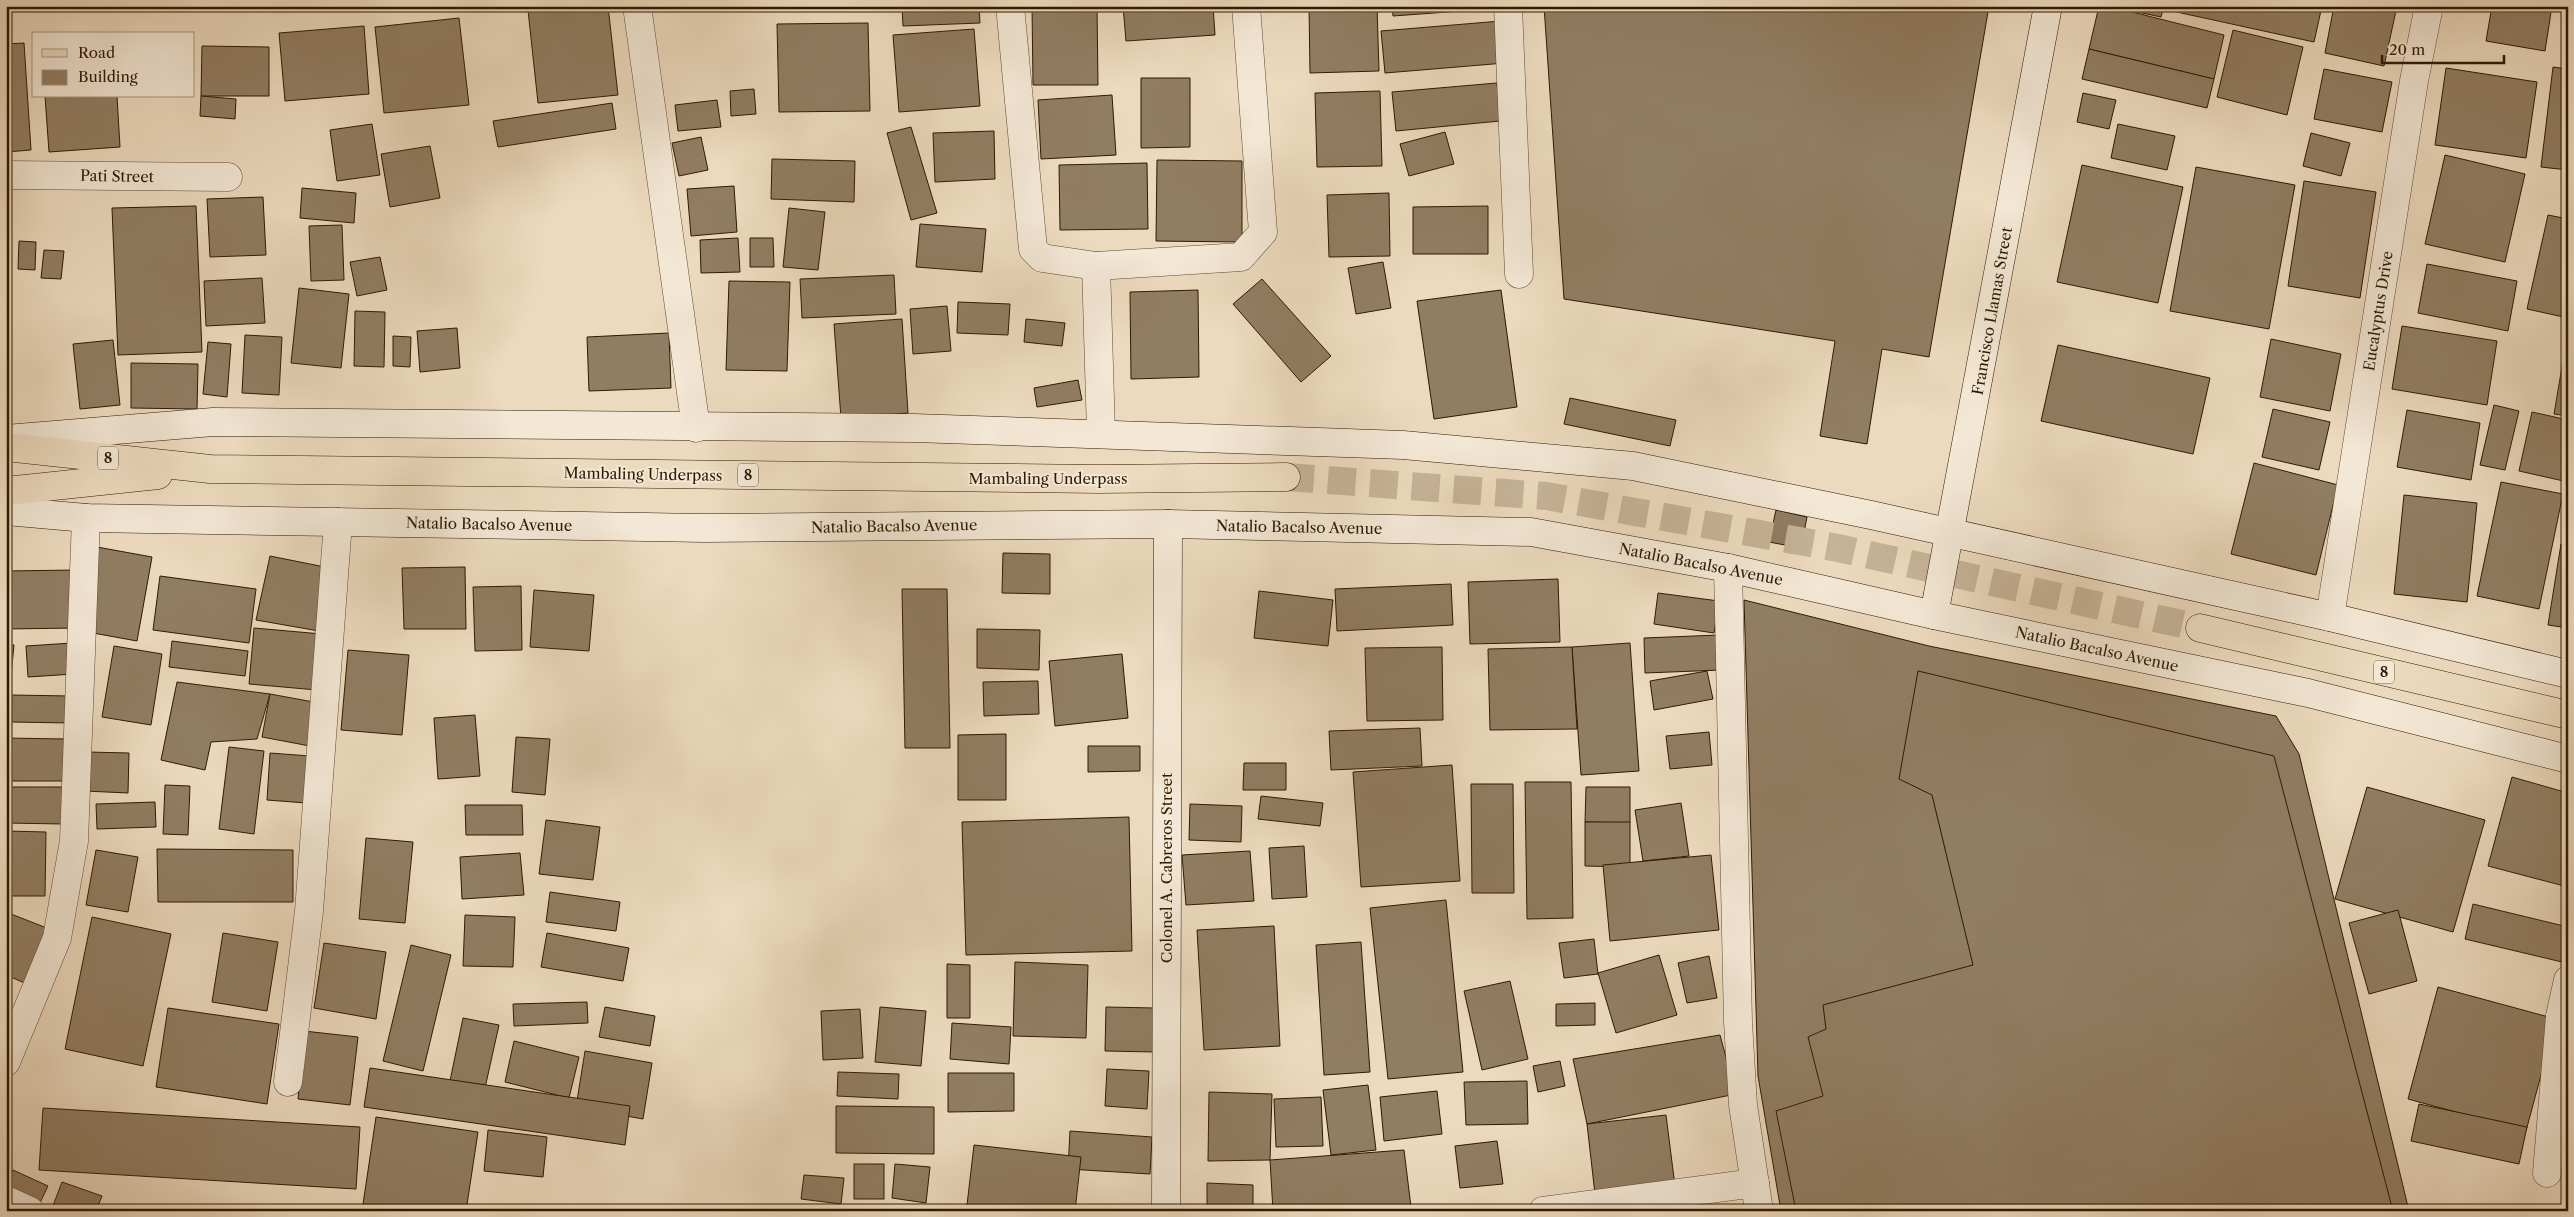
<svg xmlns="http://www.w3.org/2000/svg" width="2574" height="1217" font-family="'Libre Caslon Text',serif">
<rect width="100%" height="100%" fill="#ecdabe"/>
<filter id="stains"><feTurbulence type="fractalNoise" baseFrequency=".004" numOctaves="4"/><feColorMatrix values="0 0 0 0 .2 0 0 0 0 .09 0 0 0 0 .02 0 0 0 .5 -.17"/></filter>
<radialGradient id="worn" r=".72"><stop offset=".6" stop-color="#630" stop-opacity="0"/><stop offset="1" stop-color="#630" stop-opacity=".3"/></radialGradient>
<g fill="#917d63" stroke="#2f1900">
<path d="M564 6H608L618 95 538 103 528 10Z"/>
<path d="M902 6H979L980 23 903 26Z"/>
<path d="M1032 6H1097L1098 85H1033Z"/>
<path d="M1123 6H1213L1215 35 1126 41Z"/>
<path d="M1309 6H1377L1379 71 1310 73Z"/>
<path d="M1392 6H1502V8L1393 16Z"/>
<path d="M1544 6H1989L1929 357 1882 349 1867 444 1820 436 1835 341 1564 299Z"/>
<path d="M2099 6H2108L2224 35 2214 79 2089 49Z"/>
<path d="M2109 6H2164L2161 17Z"/>
<path d="M2164 6H2322L2314 42 2163 9Z"/>
<path d="M2334 6H2397L2384 66 2325 53Z"/>
<path d="M2492 6H2552L2545 51 2486 41Z"/>
<path d="M2568 11V37L2563 36Z"/>
<path d="M459 18 469 105 384 113 375 27Z"/>
<path d="M1501 21 1505 63 1385 73 1381 31Z"/>
<path d="M868 23 870 111 779 112 777 24Z"/>
<path d="M364 26 369 94 285 101 279 33Z"/>
<path d="M974 29 980 106 899 112 893 35Z"/>
<path d="M2233 30 2303 47 2287 115 2217 97Z"/>
<path d="M24 43 31 150 6 152V44Z"/>
<path d="M202 46 269 47V96H201Z"/>
<path d="M2089 49 2214 79 2207 108 2082 79Z"/>
<path d="M2553 67 2568 69V170L2541 167Z"/>
<path d="M2446 68 2537 82 2526 158 2435 145Z"/>
<path d="M2324 69 2392 82 2382 132 2314 119Z"/>
<path d="M1141 78H1190V147L1141 148Z"/>
<path d="M1497 83 1500 121 1396 131 1392 92Z"/>
<path d="M754 89 756 114 731 116 730 91Z"/>
<path d="M1380 91 1382 166 1317 167 1315 93Z"/>
<path d="M2083 93 2116 100 2109 129 2077 122Z"/>
<path d="M1112 95 1116 155 1041 159 1038 100Z"/>
<path d="M45 96H117L120 147 49 152Z"/>
<path d="M201 96 236 99 235 119 200 116Z"/>
<path d="M717 100 721 127 678 131 675 105Z"/>
<path d="M612 103 616 129 498 147 493 121Z"/>
<path d="M372 124 380 175 337 181 330 130Z"/>
<path d="M2118 124 2175 136 2167 170 2111 158Z"/>
<path d="M911 127 937 213 911 220 887 133Z"/>
<path d="M994 131 995 179 935 182 933 133Z"/>
<path d="M1445 132 1454 164 1409 176 1400 144Z"/>
<path d="M2311 133 2350 143 2341 176 2303 166Z"/>
<path d="M701 137 708 170 679 176 672 143Z"/>
<path d="M430 146 440 198 390 207 381 154Z"/>
<path d="M2445 155 2525 174 2505 262 2425 244Z"/>
<path d="M772 159 855 161 854 202 771 199Z"/>
<path d="M1157 160 1242 161V242L1156 241Z"/>
<path d="M1147 163 1148 229 1060 230 1059 165Z"/>
<path d="M2082 165 2183 187 2158 303 2057 282Z"/>
<path d="M2196 167 2295 185 2269 329 2170 311Z"/>
<path d="M2304 181 2376 192 2360 298 2288 286Z"/>
<path d="M734 186 737 232 691 236 687 189Z"/>
<path d="M302 188 356 193 354 223 300 218Z"/>
<path d="M1389 193 1390 256 1329 257 1327 195Z"/>
<path d="M263 197 266 255 210 257 207 199Z"/>
<path d="M196 206 202 352 118 355 112 208Z"/>
<path d="M1488 206V254H1413V207Z"/>
<path d="M789 208 825 212 818 270 783 267Z"/>
<path d="M2548 215 2568 219V318L2527 309Z"/>
<path d="M920 224 986 229 982 272 916 267Z"/>
<path d="M342 225 344 280 311 281 309 226Z"/>
<path d="M738 238 740 272 701 273 700 240Z"/>
<path d="M750 238H773L774 267H750Z"/>
<path d="M19 241 36 242 35 270 18 269Z"/>
<path d="M44 250 64 251 61 279 41 278Z"/>
<path d="M380 257 387 290 357 296 350 262Z"/>
<path d="M1383 262 1391 308 1356 314 1348 268Z"/>
<path d="M2427 264 2517 281 2508 331 2418 313Z"/>
<path d="M894 275 896 314 802 318 800 279Z"/>
<path d="M262 278 265 323 206 326 204 281Z"/>
<path d="M1262 279 1331 356 1301 382 1233 304Z"/>
<path d="M729 281 790 282 787 371 726 370Z"/>
<path d="M299 288 349 294 341 368 291 363Z"/>
<path d="M1198 290 1199 377 1131 379 1130 292Z"/>
<path d="M1501 290 1517 407 1434 419 1417 301Z"/>
<path d="M958 302 1010 304 1008 335 957 333Z"/>
<path d="M947 306 951 351 913 354 910 309Z"/>
<path d="M355 311 385 312 384 367 354 366Z"/>
<path d="M902 319 908 413 841 418 834 324Z"/>
<path d="M1026 319 1065 323 1062 346 1024 342Z"/>
<path d="M6 325H9L6 371Z"/>
<path d="M2402 326 2497 341 2487 405 2392 389Z"/>
<path d="M457 328 460 368 420 372 417 331Z"/>
<path d="M669 333 671 388 589 391 587 337Z"/>
<path d="M245 335 282 337 279 395 242 393Z"/>
<path d="M393 336 411 337 410 367 393 366Z"/>
<path d="M2271 339 2341 354 2330 411 2260 397Z"/>
<path d="M113 340 120 405 80 409 73 344Z"/>
<path d="M208 342 231 344 227 397 203 394Z"/>
<path d="M2058 345 2210 378 2193 454 2041 421Z"/>
<path d="M2564 355 2568 356V416L2554 414Z"/>
<path d="M131 363 198 364 197 409 131 408Z"/>
<path d="M1078 380 1082 400 1037 407 1034 388Z"/>
<path d="M1570 398 1676 420 1670 446 1564 424Z"/>
<path d="M2494 405 2519 411 2505 470 2480 465Z"/>
<path d="M2273 409 2330 422 2319 470 2262 457Z"/>
<path d="M2407 410 2480 423 2471 480 2397 467Z"/>
<path d="M2532 412 2568 420V482L2519 471Z"/>
<path d="M2254 463 2338 485 2316 575 2231 554Z"/>
<path d="M2501 482 2563 494 2539 609 2477 596Z"/>
<path d="M2404 495 2477 503 2467 602 2394 594Z"/>
<path d="M1776 510 1807 517 1801 548 1769 542Z"/>
<path d="M2561 544 2568 545V628L2548 625Z"/>
<path d="M97 547 152 557 137 641 82 631Z"/>
<path d="M1003 553 1050 554V594L1002 593Z"/>
<path d="M270 556 330 568 319 631 256 620Z"/>
<path d="M465 567 466 629H404L402 568Z"/>
<path d="M75 570 76 628 6 629V571Z"/>
<path d="M160 576 256 589 249 643 153 630Z"/>
<path d="M1558 579 1560 642 1470 644 1468 582Z"/>
<path d="M1451 584 1453 625 1337 631 1335 589Z"/>
<path d="M521 586 522 650 475 651 473 587Z"/>
<path d="M902 589H947L950 748H905Z"/>
<path d="M534 590 594 595 589 651 530 647Z"/>
<path d="M1259 591 1333 600 1328 646 1254 638Z"/>
<path d="M1658 593 1719 601 1714 633 1654 624Z"/>
<path d="M1744 600 1929 646 2276 716 2299 754 2409 1211H1781L1758 1076Z"/>
<path d="M254 628 322 634 317 690 249 684Z"/>
<path d="M977 629 1040 630 1039 670 977 668Z"/>
<path d="M1719 635 1721 670 1645 673 1644 638Z"/>
<path d="M172 641 248 651 245 676 169 667Z"/>
<path d="M72 643 74 674 28 677 26 646Z"/>
<path d="M1630 643 1639 771 1581 775 1572 647Z"/>
<path d="M6 644 14 645 6 728Z"/>
<path d="M114 646 162 654 151 725 102 717Z"/>
<path d="M1442 647 1443 720 1367 721 1365 648Z"/>
<path d="M1572 647 1577 729 1490 730 1488 649Z"/>
<path d="M348 650 409 655 402 735 341 730Z"/>
<path d="M1122 654 1128 718 1055 726 1049 661Z"/>
<path d="M1707 671 1713 699 1654 710 1650 681Z"/>
<path d="M1918 671 2274 756 2393 1211H1796L1776 1111 1823 1096 1808 1037 1826 1029 1823 1005 1973 965 1932 795 1899 779Z"/>
<path d="M1038 681 1039 714 984 716 983 682Z"/>
<path d="M177 682 270 694 257 739 211 742 205 770 161 760Z"/>
<path d="M270 694 319 703 310 746 262 737Z"/>
<path d="M12 695 70 696V723L12 722Z"/>
<path d="M475 715 480 776 438 779 434 718Z"/>
<path d="M1420 728 1422 766 1331 770 1329 731Z"/>
<path d="M1709 732 1712 765 1670 769 1666 736Z"/>
<path d="M1006 734V800H958V735Z"/>
<path d="M516 737 550 739 545 795 512 792Z"/>
<path d="M6 738 66 739V781H6Z"/>
<path d="M1088 746H1140V771L1088 772Z"/>
<path d="M229 747 264 751 254 834 219 829Z"/>
<path d="M87 752 129 753 128 793 85 791Z"/>
<path d="M270 753 310 756 306 803 267 800Z"/>
<path d="M1244 763H1286V790H1243Z"/>
<path d="M1452 765 1460 881 1361 887 1353 772Z"/>
<path d="M2512 777 2568 793V887L2488 866Z"/>
<path d="M1525 782H1571L1573 918 1527 919Z"/>
<path d="M1471 784H1513L1514 893H1472Z"/>
<path d="M165 785 190 786 188 835 163 834Z"/>
<path d="M6 787H63V824L6 823Z"/>
<path d="M1586 787H1630V823L1585 822Z"/>
<path d="M2367 787 2485 820 2453 932 2335 899Z"/>
<path d="M1261 796 1323 803 1320 826 1258 819Z"/>
<path d="M155 802 156 827 97 829 96 804Z"/>
<path d="M1681 803 1689 856 1643 861 1635 810Z"/>
<path d="M1190 804 1242 806 1241 842 1189 840Z"/>
<path d="M465 805H522L523 835H466Z"/>
<path d="M1129 817 1132 951 966 955 962 822Z"/>
<path d="M546 820 600 827 593 880 539 874Z"/>
<path d="M1585 822H1630V867L1585 866Z"/>
<path d="M6 831 46 832 45 896H6Z"/>
<path d="M366 838 413 842 405 923 359 919Z"/>
<path d="M1304 846 1307 897 1272 899 1269 848Z"/>
<path d="M157 849 293 850V902H158Z"/>
<path d="M96 850 138 857 128 912 86 905Z"/>
<path d="M1250 851 1254 901 1186 905 1182 855Z"/>
<path d="M520 853 524 895 462 899 460 857Z"/>
<path d="M1711 855 1719 930 1610 941 1603 865Z"/>
<path d="M550 892 620 902 616 931 546 922Z"/>
<path d="M1446 900 1463 1072 1388 1079 1370 908Z"/>
<path d="M2473 904 2568 927V938L2562 962 2465 939Z"/>
<path d="M2398 910 2417 981 2369 994 2349 923Z"/>
<path d="M6 912 57 932 34 987 6 975Z"/>
<path d="M465 915 515 917 513 967 463 966Z"/>
<path d="M92 917 171 934 143 1066 65 1049Z"/>
<path d="M1274 926 1280 1046 1204 1050 1197 930Z"/>
<path d="M223 933 278 942 267 1011 212 1002Z"/>
<path d="M547 933 629 948 623 981 541 967Z"/>
<path d="M1594 939 1598 974 1564 978 1559 943Z"/>
<path d="M1361 942 1370 1072 1324 1075 1316 945Z"/>
<path d="M324 943 386 952 376 1019 314 1008Z"/>
<path d="M411 945 451 955 423 1071 383 1061Z"/>
<path d="M1659 955 1677 1015 1616 1033 1598 973Z"/>
<path d="M1709 956 1717 998 1687 1003 1678 963Z"/>
<path d="M1015 962 1088 965 1086 1038 1013 1036Z"/>
<path d="M947 964 970 965V1018H947Z"/>
<path d="M1510 981 1528 1059 1482 1070 1464 991Z"/>
<path d="M2438 987 2556 1019 2526 1131 2408 1099Z"/>
<path d="M6 1001 11 1003 6 1013Z"/>
<path d="M587 1002 588 1023 514 1026 513 1004Z"/>
<path d="M1595 1003V1025L1556 1026V1004Z"/>
<path d="M605 1007 655 1016 650 1046 599 1037Z"/>
<path d="M880 1007 926 1011 921 1066 875 1062Z"/>
<path d="M1106 1007 1155 1008V1052L1105 1051Z"/>
<path d="M168 1008 279 1024 267 1104 156 1087Z"/>
<path d="M860 1009 863 1058 823 1060 821 1011Z"/>
<path d="M463 1018 499 1025 485 1088 450 1081Z"/>
<path d="M952 1023 1011 1027 1009 1064 950 1059Z"/>
<path d="M304 1031 358 1037 350 1105 298 1099Z"/>
<path d="M1720 1035 1736 1094 1587 1124 1573 1059Z"/>
<path d="M514 1041 579 1057 569 1098 505 1082Z"/>
<path d="M585 1051 652 1063 643 1119 576 1107Z"/>
<path d="M1560 1061 1565 1086 1538 1092 1533 1066Z"/>
<path d="M370 1068 630 1106 625 1145 364 1107Z"/>
<path d="M1107 1069 1149 1071 1147 1109 1105 1106Z"/>
<path d="M838 1072 899 1074 898 1099 837 1096Z"/>
<path d="M948 1073H1014V1111L948 1112Z"/>
<path d="M1527 1081 1528 1124 1466 1125 1464 1082Z"/>
<path d="M1368 1085 1376 1150 1331 1155 1323 1090Z"/>
<path d="M1437 1091 1442 1134 1384 1141 1380 1097Z"/>
<path d="M1209 1092 1272 1094 1270 1160 1208 1161Z"/>
<path d="M1321 1097 1323 1146 1276 1147 1274 1099Z"/>
<path d="M2419 1104 2527 1127 2519 1164 2411 1141Z"/>
<path d="M836 1106 934 1107V1154L836 1153Z"/>
<path d="M43 1108 360 1127 356 1189 39 1170Z"/>
<path d="M1666 1115 1675 1186 1595 1194 1587 1124Z"/>
<path d="M376 1117 478 1132 466 1211H362Z"/>
<path d="M488 1130 547 1137 543 1177 484 1171Z"/>
<path d="M1070 1131 1152 1137 1150 1174 1068 1169Z"/>
<path d="M1497 1141 1503 1184 1460 1188 1455 1146Z"/>
<path d="M974 1145 1081 1157 1075 1211H1023L967 1205Z"/>
<path d="M1404 1150 1411 1207 1367 1211H1273L1270 1160Z"/>
<rect x="854" y="1164" width="30" height="35"/>
<path d="M895 1164 930 1167 926 1203 892 1198Z"/>
<path d="M13 1170 48 1186 38 1207 6 1192V1185Z"/>
<path d="M804 1175 844 1178 841 1204 801 1199Z"/>
<path d="M62 1182 102 1196 96 1211H51Z"/>
<path d="M1207 1183 1253 1185V1211H1207Z"/>
<path d="M151 1208V1211H117V1209Z"/>
</g>
<g fill="none" stroke-linecap="round" stroke-linejoin="round">
<path stroke="#c6b398" stroke-width="28" stroke-dasharray="28 14" stroke-linecap="butt" d="M1286 477 1546 496 1838 548 2200 628"/>
<defs>
<g id="street">
<path d="M637 6 696 428"/>
<path d="M1010 6 1033 249 1042 258 1096 266 1241 257 1263 232 1246 6"/>
<path d="M1508 6 1519 274"/>
<path d="M6 175 228 177"/>
<path d="M1096 266 1101 433"/>
<path d="M1728 568 1738 1022 1743 1105 1759 1211"/>
<path d="M2330 617 2414 81 2429 6"/>
<path d="M6 1062 57 938 74 841 86 518"/>
<path d="M288 1082 309 911 338 522"/>
<path d="M2547 1173 2560 1016 2568 980"/>
<path d="M6 1200 30 1211"/>
<path d="M1543 1211 1755 1183"/>
</g>
<g id="secondary">
<path d="M6 439 213 422 914 428 1403 445 1633 466 1871 515 2330 617 2568 674"/>
<path d="M6 511 86 518 705 528 1168 524 1531 532 1728 568 1934 615 2308 693 2568 759"/>
<path d="M1934 615 2048 6"/>
<path d="M1166 1211 1168 524"/>
</g>
<g id="primary">
<path d="M6 447 210 469 1099 479 1286 477"/>
<path d="M6 491 158 475"/>
<path d="M2200 628 2568 715"/>
</g>
</defs>
<use href="#street" stroke="#5e4930" stroke-width="29"/>
<use href="#secondary" stroke="#2f1900" stroke-width="29"/>
<use href="#primary" stroke="#2f1900" stroke-width="29"/>
<use href="#street" stroke="#f3e7d5" stroke-width="28"/>
<use href="#secondary" stroke="#f3e7d5" stroke-width="28"/>
<use href="#primary" stroke="#ecdabe" stroke-width="28"/>
</g>
<g text-anchor="middle" dominant-baseline="central" stroke-width="4" stroke-linejoin="round" paint-order="stroke">
<g fill="#f3e7d5" stroke="#6a5740" stroke-width="1">
<rect x="98" y="446.5" width="20" height="23" rx="4"/>
<rect x="738" y="463.5" width="20" height="23" rx="4"/>
<rect x="2374" y="660.5" width="20" height="23" rx="4"/>
</g>
<g font-size="14" font-weight="bold" fill="#2f1900">
<text x="108" y="458">8</text>
<text x="748" y="475">8</text>
<text x="2384" y="672">8</text>
</g>
<g font-size="15" fill="#2f1900" stroke="#f3e7d5">
<text transform="translate(117 176) rotate(1)">Pati Street</text>
<text transform="translate(1992 311) rotate(-80)">Francisco Llamas Street</text>
<text transform="translate(2378 311) rotate(-81)">Eucalyptus Drive</text>
<text transform="translate(643 474) rotate(1)">Mambaling Underpass</text>
<text x="1048" y="478">Mambaling Underpass</text>
<text transform="translate(489 524) rotate(1)">Natalio Bacalso Avenue</text>
<text transform="translate(894 526) rotate(-1)">Natalio Bacalso Avenue</text>
<text transform="translate(1299 527) rotate(1)">Natalio Bacalso Avenue</text>
<text transform="translate(1701 564) rotate(11)">Natalio Bacalso Avenue</text>
<text transform="translate(2097 649) rotate(12)">Natalio Bacalso Avenue</text>
<text transform="translate(1166 868) rotate(-90)">Colonel A. Cabreros Street</text>
</g>
</g>
<rect width="2574" height="1217" fill="none" stroke="#ecdabe" stroke-width="25"/>
<rect x="8" y="8" width="2559" height="1202" fill="none" stroke="#2f1900" stroke-width="2.5"/>
<rect x="12" y="12" width="2549" height="1192" fill="none" stroke="#2f1900"/>
<rect x="32" y="32" width="162" height="65" fill="#f3e7d5" stroke="#a59580"/>
<rect x="42" y="49" width="25" height="8" fill="#ecdabe" stroke="#a59580"/>
<text x="78" y="58" font-size="15" fill="#2f1900">Road</text>
<rect x="42" y="70" width="25" height="15" fill="#917d63" stroke="#a59580"/>
<text x="78" y="82" font-size="15" fill="#2f1900">Building</text>
<path d="M2382 55v8h122v-8" fill="none" stroke="#2f1900" stroke-width="2.5"/>
<text x="2389" y="55" font-size="15" fill="#2f1900" stroke="#f3e7d5" stroke-width="4" paint-order="stroke">20 m</text>
<rect width="100%" height="100%" filter="url(#stains)"/>
<rect width="100%" height="100%" fill="url(#worn)"/>
</svg>
